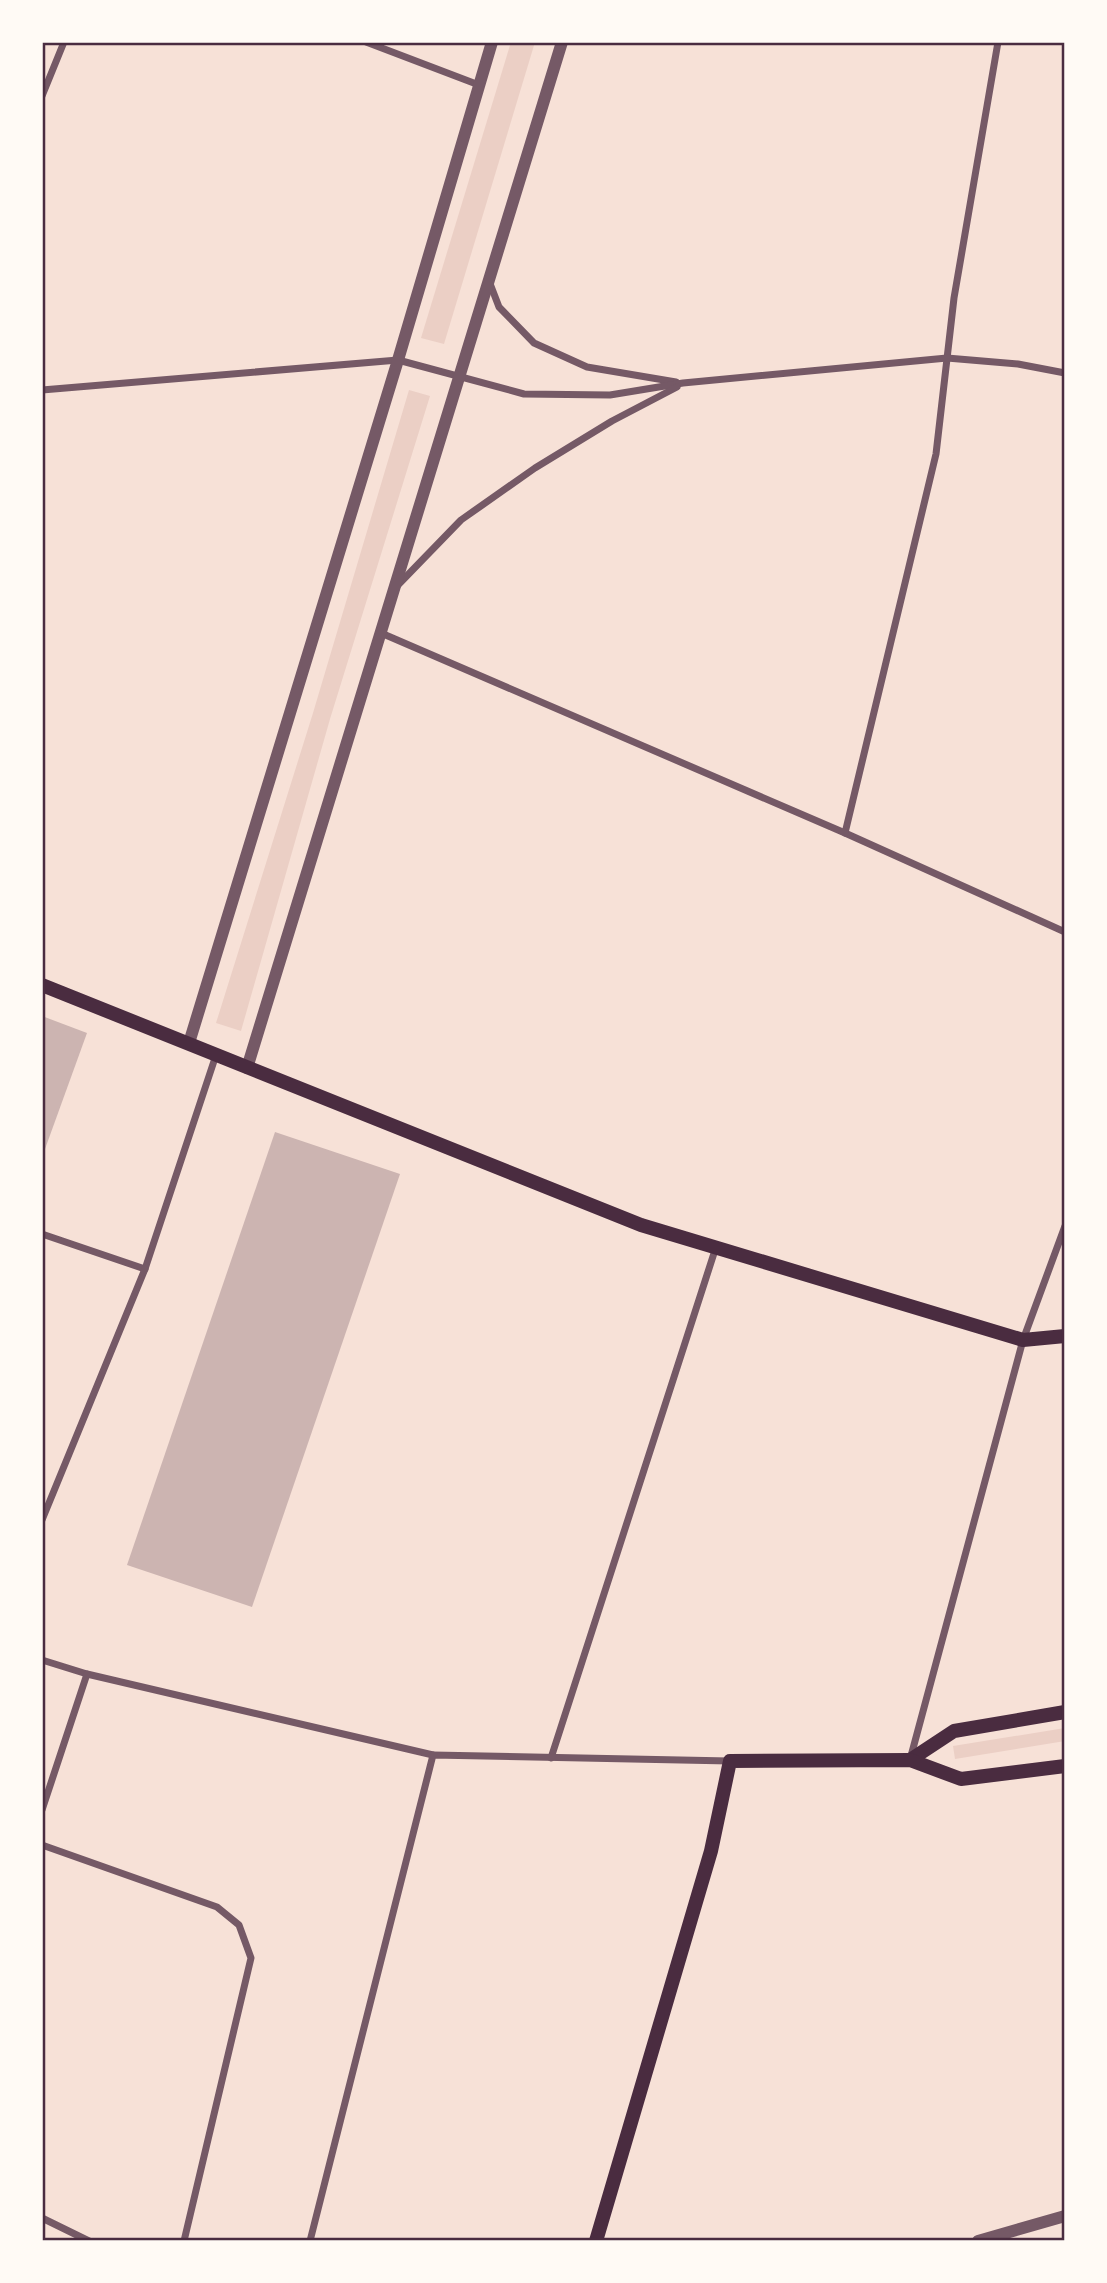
<svg xmlns="http://www.w3.org/2000/svg" width="1107" height="2283" font-family="Ubuntu,sans-serif">
<rect width="100%" height="100%" fill="#f7e1d7"/>
<g fill="#ebcfc5">
<path d="M511 42H535L444 344 421 338Z"/>
<path d="M409 390 430 396 330 719 241 1031 216 1023 313 713Z"/>
<path d="M1065 1728V1741L955 1759 953 1746Z"/>
</g>
<g fill="#ccb4b1">
<path d="M42 1016 87 1033 45 1149 42 1148Z"/>
<path d="M275 1132 400 1174 252 1607 127 1565Z"/>
</g>
<g fill="none" stroke-linecap="round" stroke-linejoin="round">
<g stroke="#755966" stroke-width="7">
<path d="M366 42 479 85"/>
<path d="M998 42 954 298 936 454 845 833 1065 932"/>
<path d="M42 96 64 42"/>
<path d="M489 281 499 307 534 343 587 367 676 382"/>
<path d="M42 390 398 360 524 394 610 395 683 383 947 358 1018 364 1065 373"/>
<path d="M397 586 461 520 535 468 612 421 677 387"/>
<path d="M381 633 845 833"/>
<path d="M42 1234 145 1269"/>
<path d="M42 1520 145 1269 216 1055"/>
<path d="M42 1660 87 1674"/>
<path d="M911 1756 1023 1340 1065 1226"/>
<path d="M551 1758 716 1247"/>
<path d="M42 1810 87 1674 433 1755"/>
<path d="M42 1845 217 1907 239 1925 251 1958 184 2241"/>
<path d="M42 2218 89 2241"/>
<path d="M310 2241 433 1755 730 1761"/>
</g>
<g stroke="#755966" stroke-width="12">
<path d="M189 1043 398 360 492 42"/>
<path d="M247 1068 562 42"/>
<path d="M978 2241 1065 2216"/>
</g>
<g stroke="#4a2c40" stroke-width="14">
<path d="M42 985 641 1225 1023 1340 1065 1336"/>
<path d="M910 1760 954 1731 1065 1712"/>
<path d="M596 2241 711 1851 730 1761 910 1760 961 1779 1065 1766"/>
</g>
</g>
<rect width="1107" height="2283" fill="none" stroke="#fffaf5" stroke-width="88"/>
<rect x="44" y="44" width="1019" height="2195" fill="none" stroke="#4a2c40" stroke-width="2.5"/>
</svg>
